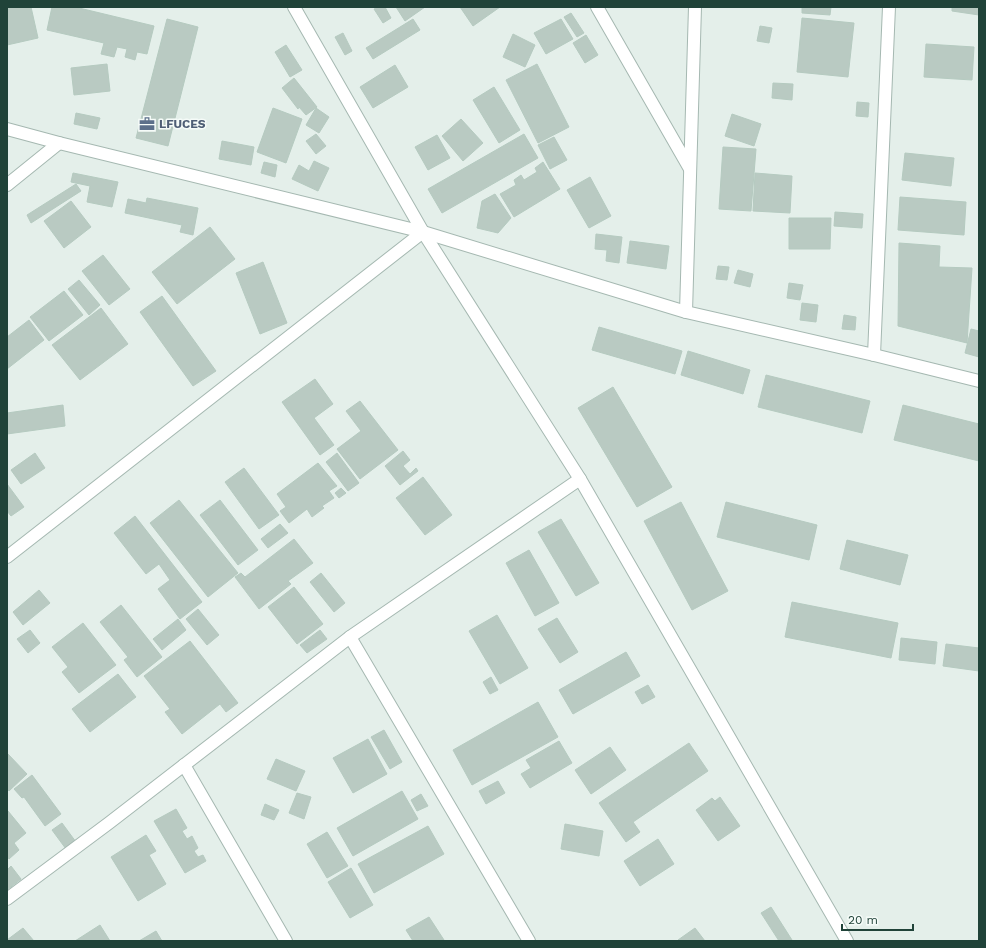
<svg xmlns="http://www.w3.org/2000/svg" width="986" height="948" font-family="'Work Sans',sans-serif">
<rect width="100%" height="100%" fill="#e4efea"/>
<g fill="#b9cac2" stroke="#b5cac0">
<path d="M7 7H31L38 38 7 45Z"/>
<path d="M52 7H75L154 26 147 54 137 52 135 60 125 57 127 49 117 47 114 57 101 54 104 43 47 30Z"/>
<path d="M378 7H385L391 18 383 23 374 9Z"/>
<path d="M396 7H425L405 21Z"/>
<path d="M460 7H500L473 26Z"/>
<path d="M802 7H831L830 15 802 13Z"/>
<path d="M952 7H979V15L952 11Z"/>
<path d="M571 13 584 33 577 37 564 17Z"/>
<path d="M802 18 854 23 848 77 797 72Z"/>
<path d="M167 19 198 27 168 146 136 138Z"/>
<path d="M413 19 420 30 373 59 366 48Z"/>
<path d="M561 19 573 39 546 54 534 33Z"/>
<path d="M760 26 772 28 769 43 757 41Z"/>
<path d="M343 33 352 51 345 55 335 37Z"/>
<path d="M513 34 535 45 525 67 503 57Z"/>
<path d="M586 35 598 55 585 63 573 43Z"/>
<path d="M926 44 974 47 972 80 924 77Z"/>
<path d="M286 45 302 70 290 77 275 52Z"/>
<path d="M107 64 110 91 74 95 71 68Z"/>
<path d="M537 64 569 127 538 143 506 80Z"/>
<path d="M395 65 408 87 373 108 360 87Z"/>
<path d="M294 78 317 107 306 115 299 107 298 109 282 88Z"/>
<path d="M773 83 793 84 792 100 772 98Z"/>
<path d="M494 87 520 130 499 143 473 100Z"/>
<path d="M857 102 869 103 868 117 856 116Z"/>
<path d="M273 108 302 119 286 163 257 152Z"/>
<path d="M316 108 329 117 319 133 306 125Z"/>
<path d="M76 113 100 118 97 129 74 124Z"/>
<path d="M732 114 761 124 754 146 725 136Z"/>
<path d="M461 119 483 143 463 161 442 136Z"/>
<path d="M316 134 326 146 316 154 306 141Z"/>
<path d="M524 134 538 158 442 213 428 189Z"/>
<path d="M437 135 450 158 428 170 415 147Z"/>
<path d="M554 137 567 160 550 169 538 145Z"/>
<path d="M222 141 254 147 251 165 219 159Z"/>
<path d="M723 147 756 149 751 211 719 209Z"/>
<path d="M905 153 954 158 951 186 902 180Z"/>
<path d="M314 161 329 168 318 191 292 179 299 165 309 171Z"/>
<path d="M264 162 277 165 275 177 261 173Z"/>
<path d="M543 162 560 189 514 217 500 194 516 185 514 180 521 175 524 180 537 172 535 168Z"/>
<path d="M73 173 118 182 112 207 87 202 90 186 71 182Z"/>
<path d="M755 173 792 176 790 213 753 211Z"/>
<path d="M590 177 611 216 589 228 567 190Z"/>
<path d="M76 184 81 191 31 223 27 215Z"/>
<path d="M495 194 511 218 498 233 477 228 482 201Z"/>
<path d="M900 197 966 202 964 235 898 230Z"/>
<path d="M147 198 198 208 193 235 180 232 182 225 125 213 128 199 146 203Z"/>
<path d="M71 201 91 227 64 248 44 221Z"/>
<path d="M835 212 863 214 862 228 834 226Z"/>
<path d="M789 218H831L830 249H789Z"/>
<path d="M210 227 235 259 177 304 152 272Z"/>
<path d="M596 234 622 237 619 263 606 261 607 250 595 249Z"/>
<path d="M630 241 669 246 666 269 627 263Z"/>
<path d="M899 243 940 246 939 267 972 268 967 343 898 326Z"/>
<path d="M103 255 130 289 109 305 82 271Z"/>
<path d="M263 262 287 323 260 334 236 273Z"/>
<path d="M718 266 729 267 727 280 716 279Z"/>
<path d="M738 270 753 274 750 287 734 283Z"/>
<path d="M79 280 100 305 89 315 68 289Z"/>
<path d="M789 283 803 285 800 300 787 298Z"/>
<path d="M64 291 83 315 49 341 30 317Z"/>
<path d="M162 296 216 371 193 386 140 312Z"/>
<path d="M802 303 818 305 816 322 800 320Z"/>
<path d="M101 308 128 344 80 380 52 345Z"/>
<path d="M844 315 856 317 855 330 842 329Z"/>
<path d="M29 320 44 340 7 369V337Z"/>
<path d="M599 327 682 351 675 374 592 350Z"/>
<path d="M971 329 979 331V357L965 353Z"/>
<path d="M688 351 750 370 743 394 681 375Z"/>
<path d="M766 375 870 401 862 433 758 407Z"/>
<path d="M315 379 333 404 314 418 334 445 320 455 282 402Z"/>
<path d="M613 387 672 487 637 507 578 408Z"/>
<path d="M360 401 398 450 360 479 337 449 361 431 346 411Z"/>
<path d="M63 405 65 426 7 434V413Z"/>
<path d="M903 405 979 424V461L894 440Z"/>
<path d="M403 451 410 460 403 466 410 474 416 468 418 471 400 485 385 466Z"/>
<path d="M35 453 45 468 21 484 11 470Z"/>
<path d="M337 453 359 483 348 491 326 462Z"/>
<path d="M318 463 337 486 329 491 334 498 322 506 324 508 312 517 307 509 289 523 280 511 286 507 277 494Z"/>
<path d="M244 468 279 515 259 529 225 482Z"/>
<path d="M423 477 452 515 425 535 396 498Z"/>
<path d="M7 484 24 507 11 516 7 511Z"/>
<path d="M341 488 346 493 339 498 335 493Z"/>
<path d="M179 500 238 573 208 597 150 523Z"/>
<path d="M220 500 258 550 238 565 200 515Z"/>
<path d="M681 502 728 591 692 610 644 521Z"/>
<path d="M726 502 817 525 809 560 717 537Z"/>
<path d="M135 516 202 602 180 619 158 589 170 580 159 564 146 574 114 533Z"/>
<path d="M561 519 599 583 576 596 538 532Z"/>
<path d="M280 524 288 533 268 548 261 539Z"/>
<path d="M294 539 313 563 288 581 291 584 259 609 235 577 241 573 245 577Z"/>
<path d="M847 540 908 555 900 585 840 569Z"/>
<path d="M529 550 559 603 535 616 506 563Z"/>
<path d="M321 573 345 603 334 612 310 582Z"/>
<path d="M294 587 323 624 297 644 268 607Z"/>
<path d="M39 590 50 603 23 625 13 612Z"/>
<path d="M792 602 898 623 891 658 785 637Z"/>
<path d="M121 605 162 657 137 677 124 660 128 657 100 622Z"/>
<path d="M198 609 219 635 207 645 186 619Z"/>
<path d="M497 615 528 668 500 684 469 631Z"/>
<path d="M557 618 578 652 560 663 538 629Z"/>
<path d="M178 619 186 630 162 650 153 639Z"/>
<path d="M83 623 116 665 79 693 62 672 68 667 52 647Z"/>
<path d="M30 630 40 643 28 653 17 639Z"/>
<path d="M320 630 327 639 307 653 300 645Z"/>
<path d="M901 638 937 642 935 664 899 660Z"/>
<path d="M190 641 238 703 226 712 220 704 182 734 165 712 170 709 144 676Z"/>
<path d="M946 644 979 648V671L943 666Z"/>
<path d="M626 652 640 676 573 714 559 690Z"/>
<path d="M118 674 136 697 90 732 72 709Z"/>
<path d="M491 677 498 690 490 694 483 682Z"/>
<path d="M648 685 655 697 642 704 635 692Z"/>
<path d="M538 702 558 737 472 785 453 750Z"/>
<path d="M384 730 402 762 390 769 371 737Z"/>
<path d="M368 739 387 774 353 793 333 758Z"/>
<path d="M559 741 572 763 530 788 521 774 531 768 526 760Z"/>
<path d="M689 743 708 771 633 822 640 832 626 842 599 803Z"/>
<path d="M610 747 626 770 591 794 575 770Z"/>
<path d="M8 754 27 774 9 791 7 789Z"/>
<path d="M276 759 305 771 296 791 267 779Z"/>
<path d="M32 775 61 814 45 826 24 797 22 798 14 789Z"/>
<path d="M498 781 505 793 486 804 479 791Z"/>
<path d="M402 791 418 819 353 856 337 828Z"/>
<path d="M297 793 311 797 304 819 289 813Z"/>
<path d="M421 794 428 806 417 811 411 800Z"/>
<path d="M720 797 740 826 718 841 696 810 712 798 715 801Z"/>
<path d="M265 804 279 810 274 820 261 815Z"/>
<path d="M176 809 187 828 182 831 187 839 192 836 198 848 194 851 198 857 203 855 206 861 185 873 154 821Z"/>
<path d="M8 811 26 833 14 843 19 850 9 859 7 856V812Z"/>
<path d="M62 823 76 842 66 849 52 830Z"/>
<path d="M565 824 603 831 599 856 561 849Z"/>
<path d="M428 826 444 854 374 893 358 864Z"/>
<path d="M327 832 348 866 327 878 307 844Z"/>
<path d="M146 835 156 851 149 855 166 884 138 901 111 857Z"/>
<path d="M658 839 674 864 640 886 624 861Z"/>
<path d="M11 866 21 879 7 890V870Z"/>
<path d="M351 868 373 905 350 918 328 882Z"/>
<path d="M771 907 792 940 791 941H779L761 913Z"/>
<path d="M429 917 444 940 413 941 406 930Z"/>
<path d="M100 925 110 941H75Z"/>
<path d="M23 928 34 941H7V940Z"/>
<path d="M695 928 705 941H679L678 940Z"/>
<path d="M156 931 162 941H139Z"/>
</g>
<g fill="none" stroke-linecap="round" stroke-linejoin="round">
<defs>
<g id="street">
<path d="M294 7 423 232 580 479 847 941"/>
<path d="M597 7 690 169"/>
<path d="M7 129 59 143 423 232 686 312 874 355 979 381"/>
<path d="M7 185 59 143"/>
<path d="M686 312 695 7"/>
<path d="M874 355 889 7"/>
<path d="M7 557 423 232"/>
<path d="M350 637 529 941"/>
<path d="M184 765 286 941"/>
<path d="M7 899 109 823 350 637 580 479"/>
</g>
</defs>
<use href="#street" stroke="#a5b8b1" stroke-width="14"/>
<use href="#street" stroke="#fff" stroke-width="12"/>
</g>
<defs>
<symbol id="office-bare" viewBox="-9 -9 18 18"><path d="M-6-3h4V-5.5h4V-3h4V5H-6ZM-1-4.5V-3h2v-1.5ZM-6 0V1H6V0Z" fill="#5c6f8a" stroke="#f5fbf8" stroke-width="2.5" paint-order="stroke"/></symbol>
</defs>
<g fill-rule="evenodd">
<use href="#office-bare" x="136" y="113" width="22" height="22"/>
</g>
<g text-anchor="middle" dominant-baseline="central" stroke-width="3" stroke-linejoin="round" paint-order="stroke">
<g font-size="12" font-weight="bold" fill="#4e5e75" stroke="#f5fbf8" text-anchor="start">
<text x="159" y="124">LFUCES</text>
</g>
</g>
<rect width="986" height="948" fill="none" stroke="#204339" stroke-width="16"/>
<path d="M842 924v6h71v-6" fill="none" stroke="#204339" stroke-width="2"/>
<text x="848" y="924" font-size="12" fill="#204339" stroke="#f5fbf8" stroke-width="3" paint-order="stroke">20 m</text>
</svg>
